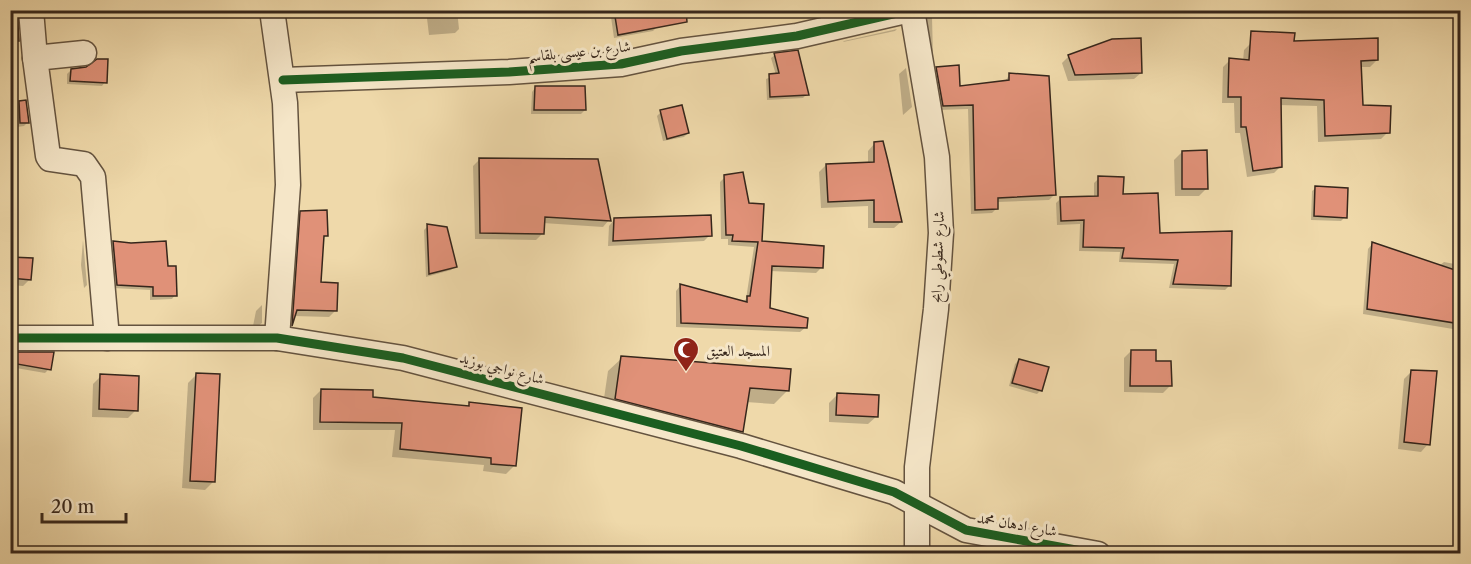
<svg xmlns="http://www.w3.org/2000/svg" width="1471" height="564" font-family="'Libre Caslon Text',Amiri,serif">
<rect width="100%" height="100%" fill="#efd9aa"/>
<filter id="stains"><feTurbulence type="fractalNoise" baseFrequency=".00333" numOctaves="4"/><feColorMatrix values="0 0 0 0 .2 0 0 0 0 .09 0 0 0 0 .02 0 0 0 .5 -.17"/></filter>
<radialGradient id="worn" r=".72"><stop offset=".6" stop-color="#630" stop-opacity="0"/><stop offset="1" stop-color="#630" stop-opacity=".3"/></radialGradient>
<g fill="#0003">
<path d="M10 10 18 41 12 46H10Z"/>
<path d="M426 10H457L459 29 455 33 429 35Z"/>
<path d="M610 10H654L657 27 653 31 614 38Z"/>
<path d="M839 10H855L832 16Z"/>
<path d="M921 10H988L932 17 933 56 930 59Z"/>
<path d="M897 29 895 31 843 42 844 41Z"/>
<path d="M1251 43 1377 60 1370 67H1360L1361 107 1388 132 1381 139 1318 142 1317 106 1279 105 1281 166 1274 173 1247 177 1240 133H1235L1234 103H1222L1223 67 1230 60 1243 61 1244 50Z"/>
<path d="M775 55 807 94 803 98 767 100 766 79 776 75 771 58Z"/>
<path d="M1069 56 1141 73 1134 79 1068 81 1062 63Z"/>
<path d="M906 68 912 107 903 115 899 74Z"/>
<path d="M937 68 959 87 1005 82 1009 75 1054 195 1049 200 997 202V208L992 213 971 214 968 109 938 110 932 73Z"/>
<path d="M71 70 105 82 102 86 67 84V74Z"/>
<path d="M535 88 585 110 581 114H531L532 92Z"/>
<path d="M19 102 28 122 24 126 17 127 15 106Z"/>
<path d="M661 112 688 133 684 137 663 141 657 116Z"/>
<path d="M875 143 901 222 894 228H868V206L821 208 819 172 826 165 868 164V151Z"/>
<path d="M1182 152 1207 188 1199 196H1175L1174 160Z"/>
<path d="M479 160 609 220 603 227 543 223V233L536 240 475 239 473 166Z"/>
<path d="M725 177 748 205 760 243 821 268 816 273 770 271 769 309 806 327 800 332 676 327V291L680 286 743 302 746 299 754 247 728 245V239H721L720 182Z"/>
<path d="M1099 178 1158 234 1230 285 1225 290 1169 288 1174 264 1119 262 1120 252 1079 251 1080 224 1057 225 1056 203 1061 198 1094 197V183Z"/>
<path d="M1316 188 1345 217 1341 221 1311 220 1312 191Z"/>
<path d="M10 199 12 258 30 279 23 286 10 285Z"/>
<path d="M301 213 326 235 322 239 319 284 336 310 329 317 294 316 286 330 294 219Z"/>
<path d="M614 220 710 235 704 241 608 246 609 226Z"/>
<path d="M428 226 455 267 451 270 426 277 424 230Z"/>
<path d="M83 240 87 285 84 288 81 265Z"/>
<path d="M113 242 166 268 175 295 172 299 150 300V290L113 288 110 246Z"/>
<path d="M1373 243 1439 266 1444 262 1460 265 1458 324 1453 329 1363 314 1368 249Z"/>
<path d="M262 305V323L252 331 256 311Z"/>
<path d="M1131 351 1154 362 1170 386 1163 393 1124 392V358Z"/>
<path d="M14 354 49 369 45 373 10 367V357Z"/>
<path d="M622 358 788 390 774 404 746 402 741 431 728 445 602 412 608 371Z"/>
<path d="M1019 360 1041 390 1037 394 1009 386 1015 364Z"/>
<path d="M1412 371 1428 444 1421 452 1398 449 1404 379Z"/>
<path d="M196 375 213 482 205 490 182 488 188 383Z"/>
<path d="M101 376 136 410 128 418 92 417 93 384Z"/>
<path d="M321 390 466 408 470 404 514 466 506 474 483 471 484 465 392 457 395 430H313V398Z"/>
<path d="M837 395 877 416 868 424 829 422V403Z"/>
</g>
<g fill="#e09178" stroke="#36261b" stroke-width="1.5">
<path d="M10 10H17L19 41H11Z"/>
<path d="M614 10H686L687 22 618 35Z"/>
<path d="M1251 31 1295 33 1294 41 1378 38V60L1361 61 1363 105 1391 106 1390 133 1325 136 1324 100 1281 98 1282 167 1253 171 1246 127H1241V97H1228L1229 58 1249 60Z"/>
<path d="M1141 38 1142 73 1075 75 1068 55 1112 39Z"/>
<path d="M798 50 809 95 770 97 769 74 779 73 774 53Z"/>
<path d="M97 59H108L107 83 70 81 71 69 86 67Z"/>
<path d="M959 65 960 86 1009 80V73L1049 76 1056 195 998 198V209L975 210 973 105 943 106 936 67Z"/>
<path d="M535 86H585L586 110H534Z"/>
<path d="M26 100 29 123H20L19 101Z"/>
<path d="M682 105 689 133 667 139 660 110Z"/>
<path d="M883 141 888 161 902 222H874V200L828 202 826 164 874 162V142Z"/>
<path d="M1207 150 1208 189H1182V151Z"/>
<path d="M479 158 598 159 611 221 545 217 544 234 480 233Z"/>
<path d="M743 172 749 203 764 204 762 241 824 246 823 268 772 266 770 308 808 318 807 328 681 323 680 284 747 302V296H750L758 242 732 241 733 235H726L724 175Z"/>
<path d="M1098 176 1124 177 1123 194 1158 193 1160 233 1232 231 1231 286 1173 284 1178 260 1122 258 1124 248 1083 247 1084 220 1061 221 1060 197 1098 196Z"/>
<path d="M1315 186 1348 188 1347 218 1314 216Z"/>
<path d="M327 210 328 236H324L321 282 338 283 337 311 297 310 292 326 300 211Z"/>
<path d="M711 215 712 236 613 241 614 218Z"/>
<path d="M427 224 447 227 457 267 429 274Z"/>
<path d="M113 241 131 243 166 241 168 266H176L177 296H153V287L117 285Z"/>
<path d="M1372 242 1461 272V324L1367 309Z"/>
<path d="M10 257 33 258 31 280 10 278Z"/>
<path d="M1131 350H1156V361H1171L1172 386H1130Z"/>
<path d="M13 352H54L51 370 11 363Z"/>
<path d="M621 356 791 369 789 391 750 388 743 432 615 399Z"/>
<path d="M1019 359 1049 367 1042 391 1012 383Z"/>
<path d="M1411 370 1437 371 1430 445 1404 442Z"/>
<path d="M196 373 220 374 215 482 190 481Z"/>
<path d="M100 374 139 376 138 411 99 409Z"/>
<path d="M321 389 373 390V397L469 406V402L522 408 516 466 491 464V458L400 449 402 423 320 422Z"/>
<path d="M837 393 879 395 878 417 836 415Z"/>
</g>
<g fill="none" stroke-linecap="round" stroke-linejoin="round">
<defs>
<g id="minor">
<path d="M31 10 35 58"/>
<path d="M272 10 285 103 288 185 277 338"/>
<path d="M912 10 937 157 941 233 936 309 917 467V554"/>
<path d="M84 53 35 58 48 156 50 159 84 164 93 177 107 338"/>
<path d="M283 80 509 72 621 64 681 51 797 36 910 10"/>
<path d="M10 338H277L403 358 741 446 894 492 966 530 1098 554"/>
</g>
</defs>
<use href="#minor" stroke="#64533f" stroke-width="27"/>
<use href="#minor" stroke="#f5e6c8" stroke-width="24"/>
<defs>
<g id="cycleway">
<path d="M283 80 509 72 621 64 681 51 797 36 910 10"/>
<path d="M10 338H277L403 358 741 446 894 492 966 530 1098 554"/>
</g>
</defs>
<use href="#cycleway" stroke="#f5e6c8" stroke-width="13"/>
<use href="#cycleway" stroke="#1b5e20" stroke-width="9"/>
</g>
<defs>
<symbol id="mosque-pin" viewBox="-11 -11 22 30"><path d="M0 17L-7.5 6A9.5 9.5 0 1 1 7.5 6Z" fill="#8f2418" stroke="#f5e6c8"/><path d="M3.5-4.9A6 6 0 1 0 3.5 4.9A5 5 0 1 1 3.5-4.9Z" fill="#fff"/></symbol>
</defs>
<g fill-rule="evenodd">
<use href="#mosque-pin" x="671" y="335" width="30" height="40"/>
</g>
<g text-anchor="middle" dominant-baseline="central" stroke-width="6" stroke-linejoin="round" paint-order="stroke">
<g font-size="15" fill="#36261b" stroke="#f5e6c8">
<text transform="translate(579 51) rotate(-6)">شارع بن عيسى بلقاسم</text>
<text transform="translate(937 257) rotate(-88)">شارع شطوطي رابح</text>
<text transform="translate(502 368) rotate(15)">شارع نواجي بوزيد</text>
<text transform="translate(1017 524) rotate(10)">شارع ادهان محمد</text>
</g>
<g font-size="15" fill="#36261b" stroke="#f5e6c8" text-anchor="start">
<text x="706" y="350">المسجد العتيق</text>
</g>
</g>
<rect width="1471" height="564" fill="none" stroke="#efd9aa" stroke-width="36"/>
<rect x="12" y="12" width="1447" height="540" fill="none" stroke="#36261b" stroke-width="3"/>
<rect x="18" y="18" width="1435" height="528" fill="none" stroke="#36261b" stroke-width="1.5"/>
<path d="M42 513v9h84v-9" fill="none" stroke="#36261b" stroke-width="3"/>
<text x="51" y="513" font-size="18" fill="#36261b" stroke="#f5e6c8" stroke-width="4.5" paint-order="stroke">20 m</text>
<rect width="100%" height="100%" filter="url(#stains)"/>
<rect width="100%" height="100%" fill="url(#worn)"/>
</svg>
